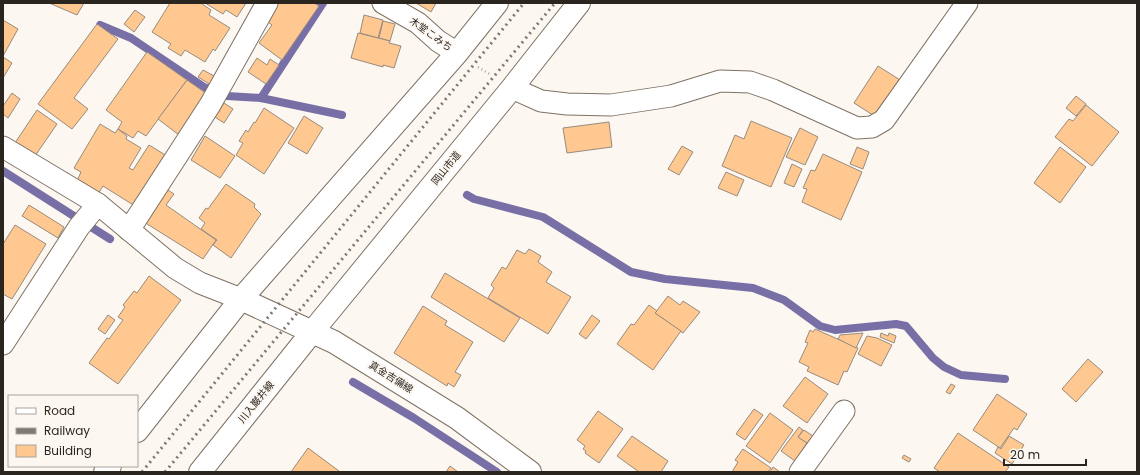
<svg xmlns="http://www.w3.org/2000/svg" width="1140" height="475" font-family="Poppins,'Noto Sans JP',sans-serif">
<rect width="100%" height="100%" fill="#fdf7f1"/>
<g fill="none" stroke-linecap="round" stroke-linejoin="round">
<g stroke="#776fa6" stroke-width="8">
<path d="M100 25 131 38 204 87 227 96 261 98 342 115"/>
<path d="M261 98 323 3"/>
<path d="M3 171 110 239"/>
<path d="M467 195 474 199 543 217 631 272 665 279 753 288 784 300 820 326 835 330 896 324 906 326 933 358 944 367 961 375 1005 379"/>
<path d="M353 382 414 418 497 472"/>
</g>
</g>
<g fill="#fec890" stroke="#988b7d">
<path d="M49 3H84L77 15Z"/>
<path d="M170 3H202V4L211 10 209 15 230 28 215 51 213 49 205 62 185 50 181 56 168 48 171 44 152 32Z"/>
<path d="M205 3H246L237 17 226 10 223 14Z"/>
<path d="M276 3H314L319 6 282 60 259 43 272 25 264 19Z"/>
<path d="M416 3H436L431 12Z"/>
<path d="M135 10 145 17 134 32 124 24Z"/>
<path d="M364 15 383 20 378 38 360 33Z"/>
<path d="M3 20 18 29 3 56Z"/>
<path d="M383 21 395 24 390 41 379 38Z"/>
<path d="M97 24 118 39 74 98 88 109 72 129 38 104Z"/>
<path d="M358 33 390 41 389 43 401 46 394 68 383 65V67L351 58Z"/>
<path d="M147 52 187 80 146 136 138 131 133 138 118 129 122 122 106 110Z"/>
<path d="M3 57 12 63 3 78Z"/>
<path d="M257 58 267 65 270 59 279 65 266 84 248 72Z"/>
<path d="M878 66 900 80 876 117 854 103Z"/>
<path d="M203 70 216 77 211 85 198 77Z"/>
<path d="M187 80 207 94 179 135 158 119Z"/>
<path d="M12 93 20 99 8 118 3 114V106Z"/>
<path d="M1076 96 1086 104 1076 116 1066 108Z"/>
<path d="M224 103 233 109 224 123 215 117Z"/>
<path d="M1086 105 1119 132 1092 166 1055 137 1069 119 1073 121Z"/>
<path d="M264 108 294 128 264 174 236 155 243 143 239 141 246 130 248 132 254 122 255 123Z"/>
<path d="M37 110 57 124 35 156 15 143Z"/>
<path d="M304 116 323 128 307 154 288 143Z"/>
<path d="M751 121 792 138 771 187 722 166 735 135 744 139Z"/>
<path d="M609 122 612 147 567 153 563 128Z"/>
<path d="M100 124 115 133 118 129 127 136 126 139 141 148 129 168 133 170 149 145 167 156 135 206 103 186 98 194 77 181 81 172 74 168Z"/>
<path d="M800 128 818 137 805 165 786 157Z"/>
<path d="M205 136 235 156 220 178 191 160Z"/>
<path d="M682 146 693 152 679 175 668 169Z"/>
<path d="M857 147 869 152 863 169 850 164Z"/>
<path d="M1060 147 1086 167 1060 203 1034 183Z"/>
<path d="M823 154 862 172 841 220 802 202 807 189 803 188 811 170 815 171Z"/>
<path d="M792 164 802 169 794 187 784 183Z"/>
<path d="M726 172 744 180 737 196 718 188Z"/>
<path d="M226 184 255 204 254 207 261 214 231 258 213 245 217 240 201 229 205 223 199 218 206 208 208 209Z"/>
<path d="M165 188 174 194 166 205 216 240 203 259 144 222Z"/>
<path d="M29 205 64 227 58 238 22 216Z"/>
<path d="M15 225 46 244 12 299 3 294V244Z"/>
<path d="M529 249 541 256 538 262 552 272 546 282 571 297 548 334 488 298 494 288 491 285 502 267 506 269 517 250 525 254Z"/>
<path d="M445 273 520 318 504 342 431 297Z"/>
<path d="M149 276 181 300 118 384 89 363 107 338 109 339 123 320 118 317 125 307 123 305 134 291 137 293Z"/>
<path d="M668 296 680 305 683 301 700 312 683 333 655 313Z"/>
<path d="M649 305 657 311 655 313 681 331 653 370 617 344 631 324 634 325Z"/>
<path d="M423 306 447 321 445 325 473 342 455 372 461 375 454 387 448 383 447 386 394 353Z"/>
<path d="M108 315 115 320 105 334 98 329Z"/>
<path d="M592 315 600 321 586 339 579 334Z"/>
<path d="M815 329 858 348 847 372 844 371 838 385 807 371 809 367 799 362 808 343 805 342 810 330 813 332Z"/>
<path d="M863 333 856 348 838 339 840 335Z"/>
<path d="M881 333 888 336 889 333 896 336 894 343 880 337Z"/>
<path d="M867 336 877 338 892 345 881 366 858 354Z"/>
<path d="M1088 359 1103 372 1076 402 1062 389Z"/>
<path d="M805 377 828 394 807 423 783 406Z"/>
<path d="M951 384 955 386 950 394 946 392Z"/>
<path d="M997 394 1027 414 1017 430 1014 428 1000 448 973 430Z"/>
<path d="M754 409 763 415 745 440 736 434Z"/>
<path d="M598 411 623 429 599 463 585 453 586 451 583 449 585 446 577 440Z"/>
<path d="M770 413 793 430 770 463 746 446Z"/>
<path d="M799 427 803 430 798 437 807 443 795 461 781 451Z"/>
<path d="M804 430 813 436 807 443 798 437Z"/>
<path d="M958 433 1009 467 1005 472H940L934 468Z"/>
<path d="M632 436 668 461 661 472H639L617 456Z"/>
<path d="M1009 436 1024 445 1012 464 995 453 998 447 1001 449Z"/>
<path d="M308 448 339 471V472H291Z"/>
<path d="M743 449 771 468 768 472H732L738 462 735 460Z"/>
<path d="M904 455 911 459 909 462 902 458Z"/>
<path d="M450 466 458 472H446Z"/>
<path d="M773 467 780 472H770Z"/>
</g>
<g fill="none" stroke-linecap="round" stroke-linejoin="round">
<defs>
<g id="minor">
<path d="M383 3 418 23 438 41 457 53"/>
<path d="M512 88 541 101 567 104 611 105 671 96 720 81 750 82 773 90 857 128 872 127 884 120 967 3"/>
<path d="M3 147 98 204 175 268 200 283 241 299"/>
<path d="M129 230 210 105 267 3"/>
<path d="M3 344 79 227 98 204"/>
<path d="M800 472 844 411"/>
</g>
<g id="tertiary">
<path d="M241 299 457 53 497 3"/>
<path d="M312 332 512 88 579 3"/>
</g>
<g id="secondary">
<path d="M137 431 241 299 334 342 457 418 530 472"/>
<path d="M105 472 110 466"/>
<path d="M200 472 312 332"/>
</g>
</defs>
<use href="#minor" stroke="#7e7265" stroke-width="23"/>
<use href="#tertiary" stroke="#7e7265" stroke-width="24"/>
<use href="#secondary" stroke="#7e7265" stroke-width="24"/>
<path stroke="#aca6a0" stroke-width="2.5" stroke-dasharray="1 3" stroke-linecap="butt" d="M478 67 491 75"/>
<use href="#minor" stroke="#fff" stroke-width="21"/>
<use href="#tertiary" stroke="#fff" stroke-width="22"/>
<use href="#secondary" stroke="#fff" stroke-width="22"/>
<g stroke="#7f7974" stroke-width="3" stroke-dasharray="2 4" stroke-linecap="butt">
<path d="M142 472 524 3"/>
<path d="M165 472 555 3"/>
</g>
</g>
<g text-anchor="middle" dominant-baseline="central" stroke-width="4" stroke-linejoin="round" paint-order="stroke">
<g font-size="10" fill="#2b2520" stroke="#fdf7f1">
<text transform="translate(431 34) rotate(36)">木堂こみち</text>
<text transform="translate(446 168) rotate(-51)">岡山市道</text>
<text transform="translate(391 377) rotate(32)">真金吉備線</text>
<text transform="translate(256 402) rotate(-51)">川入巌井線</text>
</g>
</g>
<rect width="1140" height="475" fill="none" stroke="#2b2520" stroke-width="8"/>
<rect x="8" y="395" width="130" height="72" fill="#fdf7f1" stroke="#a9a39d"/>
<rect x="16" y="408" width="20" height="6" fill="#ffffff" stroke="#a9a39d"/>
<text x="44" y="415" font-size="12" fill="#2b2520">Road</text>
<rect x="16" y="428" width="20" height="6" fill="#7f7974" stroke="#a9a39d"/>
<text x="44" y="435" font-size="12" fill="#2b2520">Railway</text>
<rect x="16" y="445" width="20" height="12" fill="#fec890" stroke="#a9a39d"/>
<text x="44" y="455" font-size="12" fill="#2b2520">Building</text>
<path d="M1004 459v6h82v-6" fill="none" stroke="#2b2520" stroke-width="2"/>
<text x="1010" y="459" font-size="12" fill="#2b2520" stroke="#fdf7f1" stroke-width="3" paint-order="stroke">20 m</text>
</svg>
